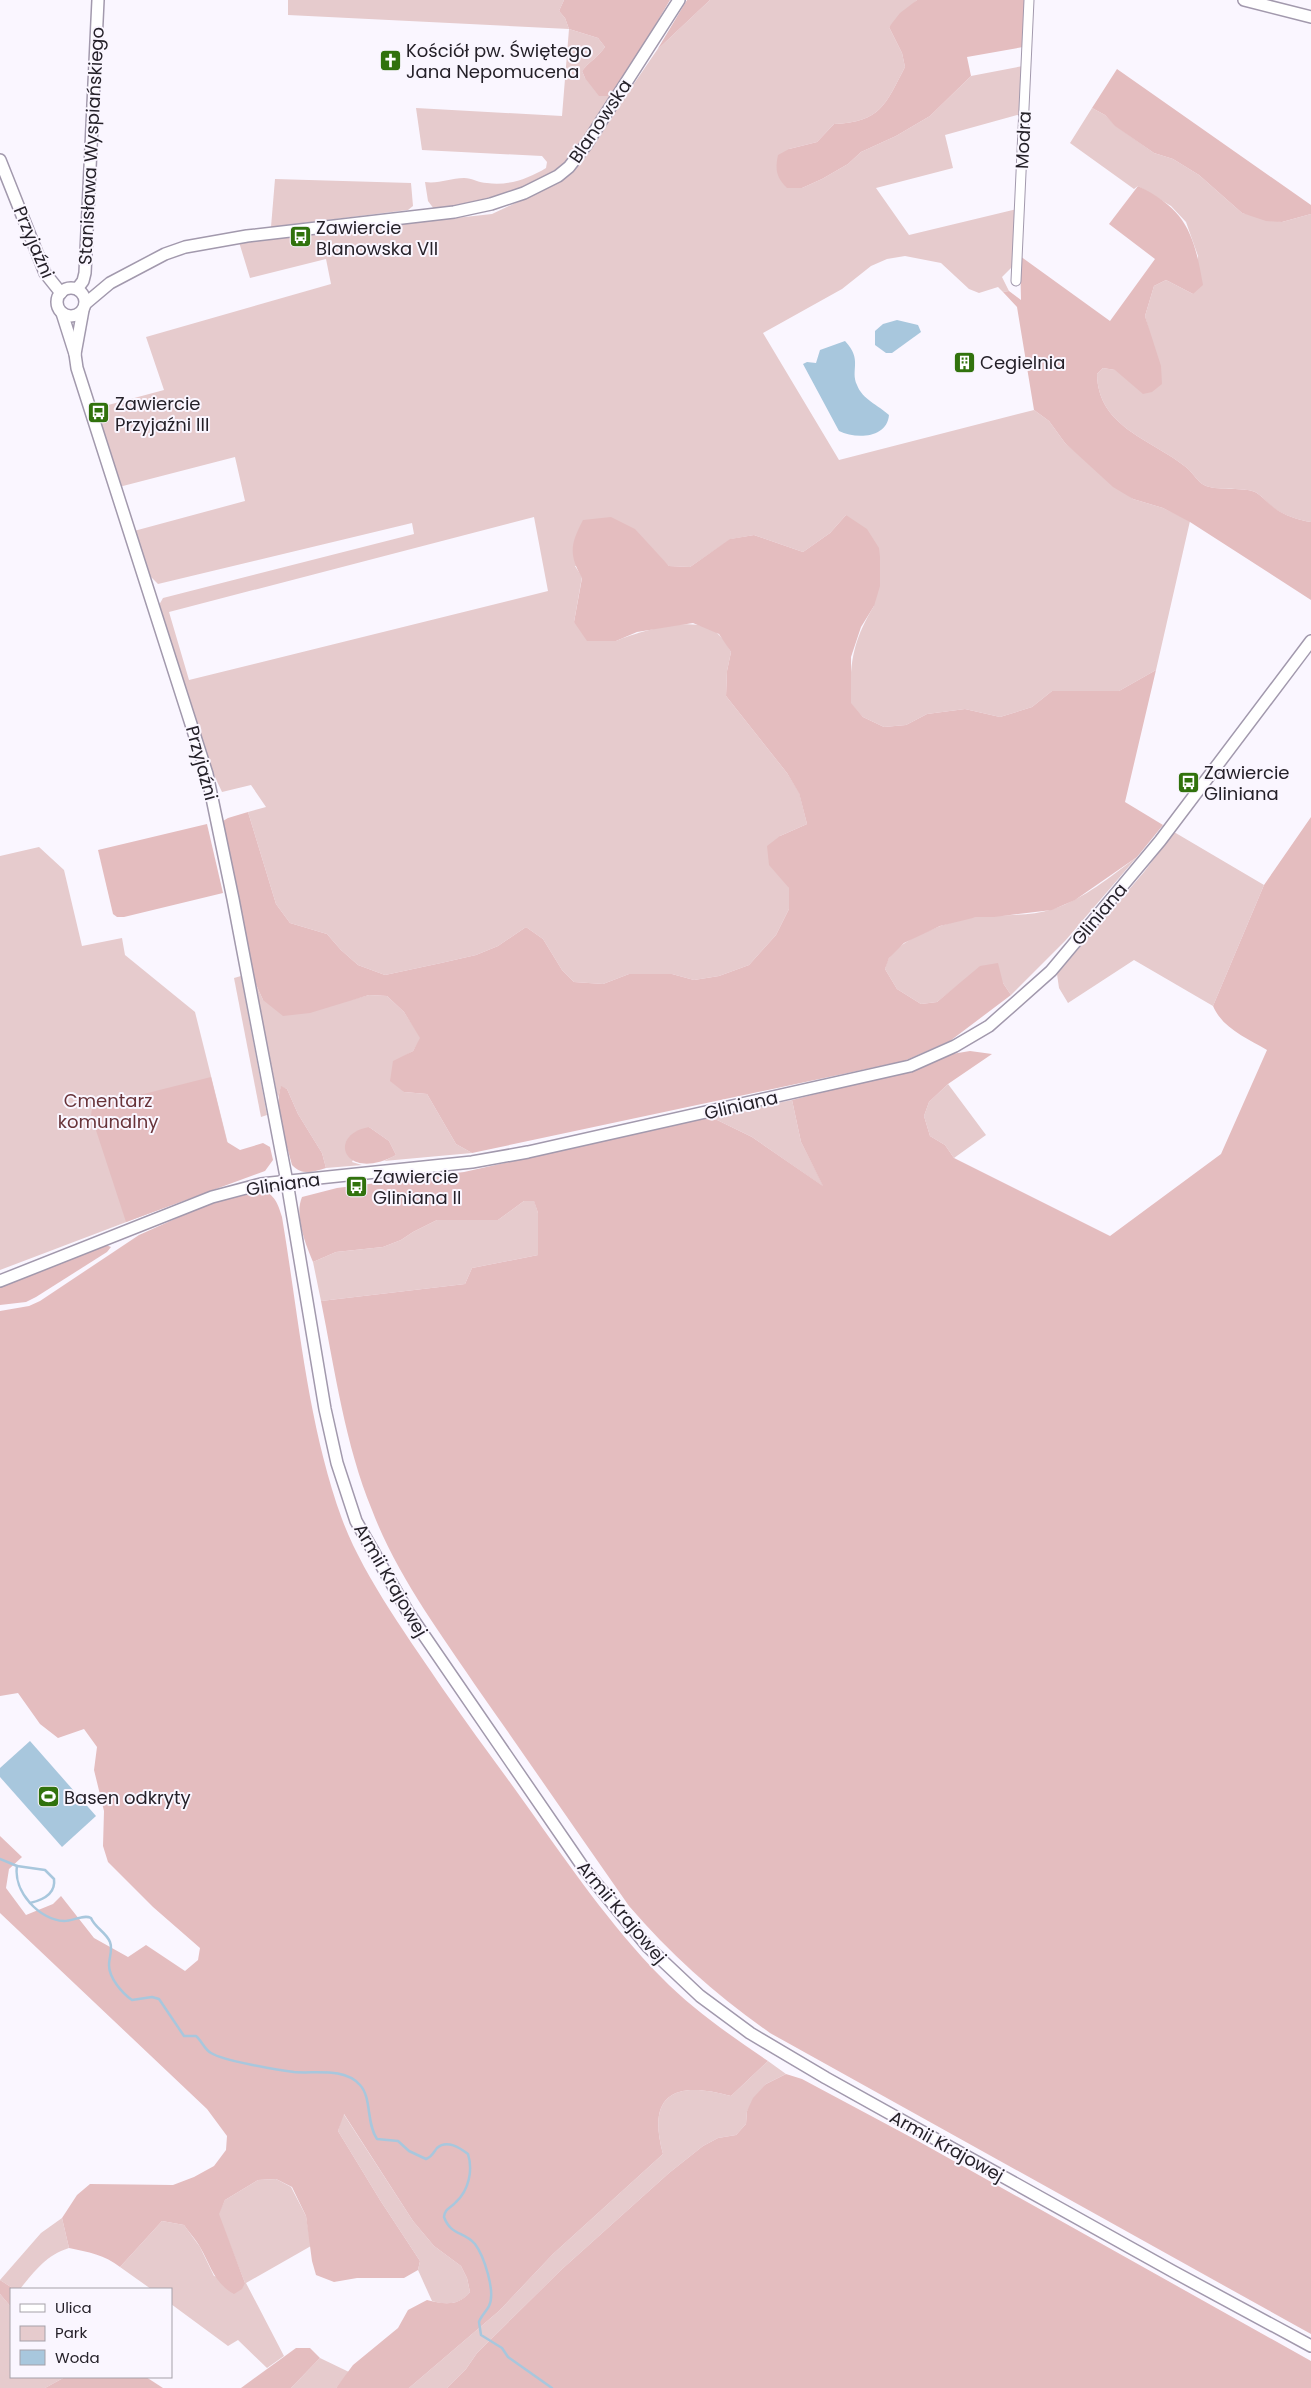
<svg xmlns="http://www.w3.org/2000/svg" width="1311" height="2388" font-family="Poppins,sans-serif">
<rect width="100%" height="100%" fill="#faf6ff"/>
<g fill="#e6cbcd" fill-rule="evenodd">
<path d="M288 0H564L559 11 565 18 569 29 598 38 605 47C598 57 589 62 582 71L585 78 618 88C601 113 586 140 565 162 542 186 467 208 434 209L428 201 425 182C439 184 450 178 464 178 472 178 479 183 487 183 508 186 528 179 546 168L547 162 542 156 422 150 416 108 562 116 569 29 288 15Z"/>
<path d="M710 0H917L889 27 902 53 905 67C885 105 881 122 834 124L817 142 789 149 787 188H802L822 179 848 164 861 152 896 136 930 116 971 76 1023 66 1021 114 945 135 953 168 876 188 909 235 1017 209 1013 266 1002 277 1009 291 1003 292 998 287 979 293 969 289 941 263 905 256 887 259 871 266 842 289 763 333 839 460 1034 410 1049 421 1065 443 1133 499 1163 508 1190 521 1156 670 1119 691H1052L1032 707 1000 717 965 709 927 714 906 725 884 727 863 717 851 704C849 664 853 640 874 606L846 515 830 533 803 552 754 535 731 539 690 567 669 566 660 558 575 566 582 577 574 622 616 641C641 631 700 612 720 636 725 640 728 647 731 652L727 671 726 696 787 773 799 792 807 824 780 836 789 888V909L776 935 749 965 719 976 694 980 672 974H629L603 984 574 982 562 970 543 939 526 927 498 946 476 955 441 963 385 975 358 965 341 950 327 934 290 923 276 904 248 812 266 807 251 785 222 792 214 775 159 605 163 598 414 534 412 523 158 584 150 576 134 531 245 501 235 457 119 487 97 408 164 390 146 337 331 284 326 259 250 278 239 242 492 214 550 187 577 167 657 50ZM534 517 548 591 189 680 169 612Z"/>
<path d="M1092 108 1105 115 1116 126 1154 153 1173 159 1199 175 1242 213 1282 222 1311 214V522C1298 520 1283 515 1272 507 1267 502 1261 495 1255 492 1245 487 1220 491 1206 486 1198 483 1193 473 1187 468 1152 439 1098 428 1097 374L1103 368 1115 370 1151 338 1145 316 1154 286 1166 280 1193 294 1198 256 1186 222 1171 206 1138 186 1134 189 1070 143Z"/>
<path d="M275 179 411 183 413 206 408 210 271 227Z"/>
<path d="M1174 832 1264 885 1213 1006 1134 960 1068 1003 1059 988 1057 974 1144 872Z"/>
<path d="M39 847 64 870 82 946 122 938 125 955 195 1012 237 1180 0 1270V856Z"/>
<path d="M1137 857 1065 941 1011 995 1003 983 957 986 937 1002 921 1004 897 989 885 969C886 965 887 961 889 958 902 937 954 919 977 917 1002 914 1029 917 1053 909 1084 899 1111 876 1137 857Z"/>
<path d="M241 976 267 1115 261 1117 234 978Z"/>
<path d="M254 980 263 1000 339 1003 369 995 387 996 404 1012 421 1038 413 1051 394 1062 404 1092 427 1094 456 1144 472 1153 384 1161 396 1155 389 1141 369 1127 352 1162 362 1165 326 1168 322 1153 298 1114 287 1089 281 1087 278 1098Z"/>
<path d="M948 1084 986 1135 954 1158 945 1145 930 1136 924 1116 929 1102Z"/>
<path d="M792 1100 801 1142 824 1187 752 1137 711 1117Z"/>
<path d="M534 1200 538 1213V1255L472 1268 465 1284 321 1301 313 1262 336 1252 383 1247 401 1240 413 1232 437 1220H498L524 1201Z"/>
<path d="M768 2061 786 2074 766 2084 747 2111 746 2124 736 2135 718 2138 703 2146 669 2173 561 2270 477 2353 466 2369 447 2388H409L499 2311 553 2254 663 2154C646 2092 677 2081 731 2096Z"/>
<path d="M343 2113 413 2221 434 2246 461 2266 467 2278 470 2292C460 2305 446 2305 432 2301L418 2270 420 2261 380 2200 338 2131Z"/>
<path d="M276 2179 291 2187 306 2216 311 2246 246 2283 284 2356 267 2368 238 2340 228 2346 171 2304V2289H151L120 2267 162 2221 184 2225 200 2247 214 2276 245 2283 218 2214 225 2200 258 2180Z"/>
<path d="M62 2218 69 2248C46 2255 35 2271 20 2289H14L0 2280 41 2233Z"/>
<path d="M0 2294 11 2307V2377H65L45 2388H0Z"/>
<path d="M320 2358 349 2372 336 2388H291Z"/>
</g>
<g fill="#e4bdbf">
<path d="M564 0H670L618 88 608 96H599L585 78 582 71C589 62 598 57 605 47L598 38 569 29 565 18 559 11Z"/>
<path d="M687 0H710L657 50Z"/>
<path d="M917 0H1025L1023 47 967 57 971 76 930 116 896 136 861 152 848 164 822 179 802 188H787C776 177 775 170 778 155L789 149 817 142 834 124C881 122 885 105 905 67L902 53 889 27 900 13Z"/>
<path d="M1117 69 1311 205V214L1282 222 1266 221 1242 213 1199 175 1173 159 1154 153 1115 126 1105 115 1092 108Z"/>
<path d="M1138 186C1187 210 1194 234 1203 285L1193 294 1166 280 1154 286 1145 316 1161 366 1162 384 1152 392 1143 394 1115 370 1103 368 1097 374C1098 428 1152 439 1187 468 1193 473 1198 483 1206 486 1220 491 1245 487 1255 492 1261 495 1267 502 1273 507 1283 515 1298 520 1311 522V600L1190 522 1163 508 1133 499 1113 487 1065 443 1049 421 1034 410 1017 307 1003 292 1009 291 1021 300 1020 256 1110 321 1155 259 1109 224Z"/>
<path d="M846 515 867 529 879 548 880 557V586L874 606 861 627 851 657V703L863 717 884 727 906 725 927 714 965 709 1000 717 1032 707 1052 691H1119L1156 670 1125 802 1163 825 1137 857 1075 900 1052 910 994 917H977L940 926 904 943 889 958 885 969 897 989 921 1004 937 1002 980 966 998 963 1003 983 1011 995 950 1041 904 1061 472 1153 456 1144 427 1094 404 1092 390 1081 393 1061 413 1051 420 1038 404 1012 387 996 369 995 310 1013 283 1016 263 1000 254 980 223 821 228 818 248 812 276 904 290 923 327 934 341 950 358 965 385 975 441 963 476 955 498 946 526 927 543 939 562 970 574 982 603 984 629 974H672L694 980 719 976 749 965 776 935 789 909V888L769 865 767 846 780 836 807 824 799 793 787 773 726 696 727 671 731 652 719 634 693 623 637 632 616 641H587L574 622 582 578C568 554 571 543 583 520L611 517 635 529 669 566 690 567 730 539 754 535 803 552 830 533Z"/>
<path d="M1311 817V2334L770 2033C717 1996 671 1955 629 1906 579 1835 530 1763 480 1692 441 1634 397 1576 372 1510 345 1444 335 1371 321 1301L465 1284 472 1268 538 1255V1213L534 1201H524L498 1220H437L413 1232 401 1240 383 1247 336 1252 313 1262C306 1245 294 1216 302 1197L337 1188 464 1172 711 1117 752 1137 823 1186 801 1142 792 1100 911 1070 946 1055 970 1051 992 1054 948 1084 929 1102 924 1116 930 1136 945 1145 954 1158 1110 1236 1221 1154 1267 1050C1247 1038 1223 1029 1213 1006L1264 885Z"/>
<path d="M207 824 223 893 124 917H117L113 914 98 850Z"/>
<path d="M211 1077 227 1142 240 1150 263 1143 270 1147 273 1160 265 1171 126 1222 91 1115 92 1109 100 1105Z"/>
<path d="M281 1086 287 1089 298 1114 322 1153 326 1168C313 1172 302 1176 292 1165 286 1140 273 1111 281 1086Z"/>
<path d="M369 1127 389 1141 396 1155C344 1183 326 1135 369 1127Z"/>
<path d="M260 1189C275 1194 278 1204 282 1217 299 1318 307 1422 342 1519 363 1576 410 1640 445 1692 472 1731 500 1768 527 1806 569 1865 610 1925 661 1977 693 2010 730 2035 768 2061L731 2096C677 2081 646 2092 663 2154L553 2254 499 2311 409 2388H336L353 2365 398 2328 408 2310 427 2300C443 2304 458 2307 470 2292L467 2278 461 2266 434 2246 413 2221 344 2114 338 2131 380 2200 420 2261 418 2270 404 2278H357L334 2282 316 2275 312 2261 306 2216 292 2187 276 2179 258 2180 225 2200 219 2214 245 2283 242 2289 234 2294C214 2283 211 2266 200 2247 196 2240 189 2232 184 2225L162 2221 120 2267C105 2255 88 2252 69 2248L62 2218 77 2195 90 2184 173 2185 194 2177 214 2166 226 2150 227 2136 207 2109 0 1913V1836L22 1857 9 1869 6 1888 26 1915 53 1904 61 1896 94 1938 128 1957 146 1945 185 1971 198 1960 200 1948 153 1907 108 1862 103 1846 104 1811 94 1770 97 1747 84 1729 58 1738 40 1724 18 1693 0 1696V1311L29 1306 40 1301 139 1235 215 1201Z"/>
<path d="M106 1245 111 1247 107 1252 36 1297 26 1302 0 1305V1287Z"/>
<path d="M786 2074 802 2079 918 2141 1311 2361V2388H447L466 2369 477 2353 561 2270 669 2173 703 2146 718 2138 736 2135 746 2124 747 2111 753 2098 766 2084Z"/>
<path d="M0 2280 14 2289H11V2307L0 2294Z"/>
<path d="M296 2348H310L320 2358 291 2388H241Z"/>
<path d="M65 2377H146L163 2388H45Z"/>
</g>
<g fill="#a8c7dd">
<path d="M897 320 918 325 921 332 892 353H886L875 345V331L883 324Z"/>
<path d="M845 341C863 360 850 370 857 385 862 399 878 405 889 415 887 439 855 439 839 431L803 364 807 362 816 363 820 350Z"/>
<path d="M30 1741 96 1816 62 1847 0 1777V1768Z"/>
</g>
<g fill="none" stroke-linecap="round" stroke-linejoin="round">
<g stroke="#a8c7dd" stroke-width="2.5">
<path d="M0 1859 17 1866C13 1891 39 1920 64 1921 73 1921 84 1914 91 1918 95 1928 106 1932 110 1942 113 1950 109 1957 109 1965 109 1978 122 1993 132 2000L152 1997 159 1999 184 2036H196C202 2041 204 2049 211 2053 224 2061 278 2070 294 2072 314 2074 344 2067 360 2085 372 2098 366 2123 377 2139L398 2141 409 2151 426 2159C432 2157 433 2153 437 2148 447 2139 460 2148 468 2154 473 2170 469 2190 456 2202 451 2208 445 2208 444 2217 451 2236 464 2231 475 2244 484 2256 496 2292 489 2306 486 2312 481 2316 479 2322L481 2335 502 2348 508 2357 552 2388"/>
<path d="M17 1866 45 1870 54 1879C56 1894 43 1900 30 1903"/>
</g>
<defs>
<path id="street" d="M1016 281 1029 0"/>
<g id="secondary">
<path d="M1244 0 1311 17"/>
<path d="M0 160 45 273 61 293"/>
<circle cx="71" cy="302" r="14"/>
<path d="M77 289 83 281 85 273 98 0"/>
<path d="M85 304 110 283 165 254 185 247 247 236 454 212 491 204 524 193 558 176 569 167 586 145 679 0"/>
<path d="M62 313 75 354 77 368 207 774 233 899 287 1182 325 1409 337 1463 356 1521 408 1612 585 1870 648 1947 700 1996 750 2033 826 2078 1174 2272 1311 2346"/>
<path d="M75 354 83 310"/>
<path d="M0 1281 212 1197 261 1184 472 1162 528 1152 910 1066 955 1046 989 1026 1051 971 1160 841 1311 641"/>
</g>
</defs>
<use href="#street" stroke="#a299ad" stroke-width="11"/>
<use href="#secondary" stroke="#a299ad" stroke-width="14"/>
<use href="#street" stroke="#fff" stroke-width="9"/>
<use href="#secondary" stroke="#fff" stroke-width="11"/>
</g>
<defs>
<symbol id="church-square" viewBox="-11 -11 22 22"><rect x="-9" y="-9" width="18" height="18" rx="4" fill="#31720d" stroke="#faf6ff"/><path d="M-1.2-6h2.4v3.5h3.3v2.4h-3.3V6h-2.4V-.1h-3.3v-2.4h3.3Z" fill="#fff"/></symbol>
<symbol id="bus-square" viewBox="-11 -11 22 22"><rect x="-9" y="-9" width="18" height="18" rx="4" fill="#31720d" stroke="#faf6ff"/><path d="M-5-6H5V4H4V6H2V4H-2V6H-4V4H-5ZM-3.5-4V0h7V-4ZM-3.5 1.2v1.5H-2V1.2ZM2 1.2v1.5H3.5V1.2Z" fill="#fff"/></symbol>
<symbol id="building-square" viewBox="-11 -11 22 22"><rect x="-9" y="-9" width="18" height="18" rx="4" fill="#31720d" stroke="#faf6ff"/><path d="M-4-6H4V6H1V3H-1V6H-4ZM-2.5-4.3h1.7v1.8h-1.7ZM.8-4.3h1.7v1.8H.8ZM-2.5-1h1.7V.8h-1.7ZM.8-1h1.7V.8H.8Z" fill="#fff"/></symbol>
<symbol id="stadium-square" viewBox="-11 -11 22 22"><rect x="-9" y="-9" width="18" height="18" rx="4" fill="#31720d" stroke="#faf6ff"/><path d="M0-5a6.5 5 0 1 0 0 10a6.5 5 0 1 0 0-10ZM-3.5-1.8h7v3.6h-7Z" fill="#fff"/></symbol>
</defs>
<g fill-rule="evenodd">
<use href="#church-square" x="378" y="48" width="25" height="25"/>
<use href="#bus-square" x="288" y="224" width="25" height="25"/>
<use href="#building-square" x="952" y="350" width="25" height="25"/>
<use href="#bus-square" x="86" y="400" width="25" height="25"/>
<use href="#bus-square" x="1176" y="770" width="25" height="25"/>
<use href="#bus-square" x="344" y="1174" width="25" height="25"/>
<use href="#stadium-square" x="36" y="1784" width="25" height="25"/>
</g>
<g text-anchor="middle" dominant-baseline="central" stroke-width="4" stroke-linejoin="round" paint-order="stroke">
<g font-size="18" fill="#252129" stroke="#faf6ff" text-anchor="start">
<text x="406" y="50">Kościół pw. Świętego<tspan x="406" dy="21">Jana Nepomucena</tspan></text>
<text x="316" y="227">Zawiercie<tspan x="316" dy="21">Blanowska VII</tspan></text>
<text x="980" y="362">Cegielnia</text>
<text x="115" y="403">Zawiercie<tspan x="115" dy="21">Przyjaźni III</tspan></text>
<text x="1204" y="772">Zawiercie<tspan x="1204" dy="21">Gliniana</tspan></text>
<text x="373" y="1176">Zawiercie<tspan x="373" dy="21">Gliniana II</tspan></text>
<text x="64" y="1797">Basen odkryty</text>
</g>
<g font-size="18" fill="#252129" stroke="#faf6ff">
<text transform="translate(600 121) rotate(-56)">Blanowska</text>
<text transform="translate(1023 140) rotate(-87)">Modra</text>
<text transform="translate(91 146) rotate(-87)">Stanisława Wyspiańskiego</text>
<text transform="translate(34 242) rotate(67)">Przyjaźni</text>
<text transform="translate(202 763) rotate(75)">Przyjaźni</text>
<text transform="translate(1099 914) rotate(-50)">Gliniana</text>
<text transform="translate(741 1105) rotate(-13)">Gliniana</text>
<text transform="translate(283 1184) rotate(-8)">Gliniana</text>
<text transform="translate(391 1580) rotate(60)">Armii Krajowej</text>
<text transform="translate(622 1912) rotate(50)">Armii Krajowej</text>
<text transform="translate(947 2146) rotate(29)">Armii Krajowej</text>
</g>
<g font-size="18" fill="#683339" stroke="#faf6ff">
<text x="108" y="1100">Cmentarz<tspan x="108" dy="21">komunalny</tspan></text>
</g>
</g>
<rect x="10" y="2288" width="162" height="90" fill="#faf6ff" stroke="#a5a1a9"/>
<rect x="20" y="2304" width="25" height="8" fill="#ffffff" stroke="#a5a1a9"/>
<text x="55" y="2313" font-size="15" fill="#252129">Ulica</text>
<rect x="20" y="2326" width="25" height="15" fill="#e6cbcd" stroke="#a5a1a9"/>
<text x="55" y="2338" font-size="15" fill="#252129">Park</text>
<rect x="20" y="2350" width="25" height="15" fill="#a8c7dd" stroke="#a5a1a9"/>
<text x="55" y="2363" font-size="15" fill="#252129">Woda</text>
</svg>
